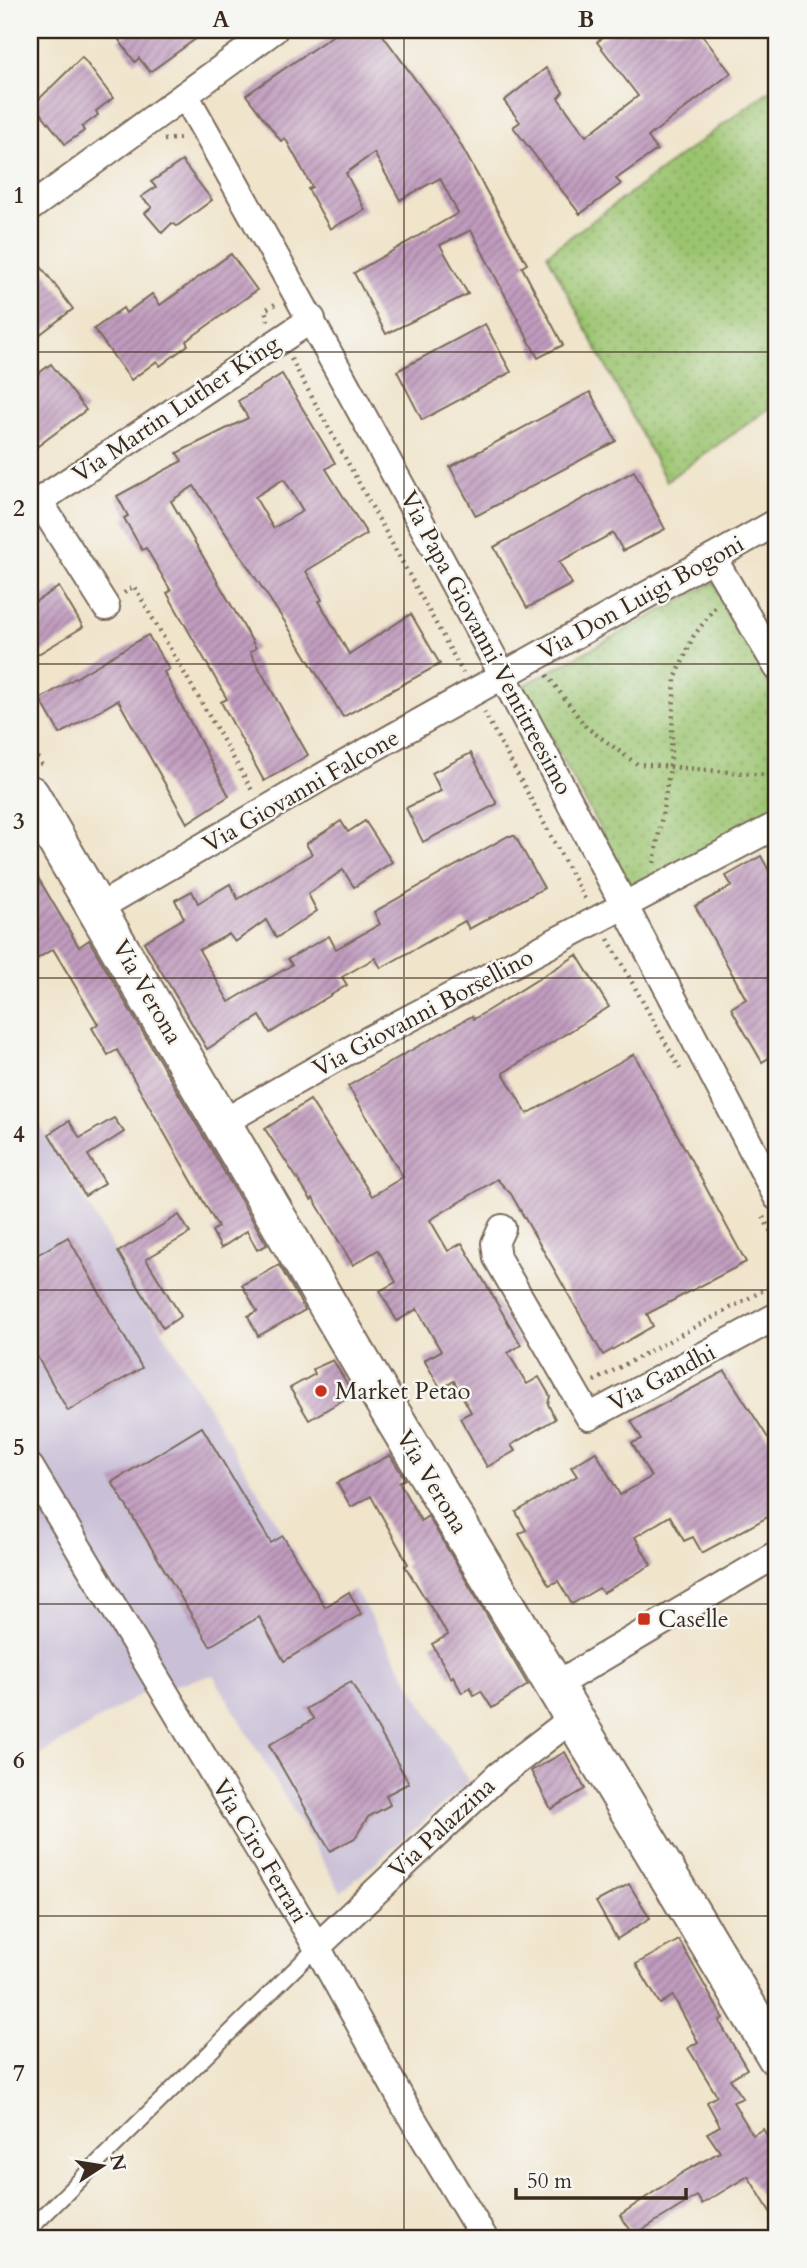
<svg xmlns="http://www.w3.org/2000/svg" width="807" height="2268" font-family="Cardo,serif">
<defs>
<pattern id="green-dots" width="8" height="8" patternUnits="userSpaceOnUse" patternTransform="scale(1.75)"><rect width="8" height="8" fill="#9bc470"/><path d="M2 2h.1M6 6h.1" fill="none" stroke="#809f5b" stroke-width="1.8" stroke-linecap="round"/></pattern>
<pattern id="building-hatch" width="6" height="6" patternUnits="userSpaceOnUse" patternTransform="scale(1.75)"><rect width="6" height="6" fill="#c09bbe"/><path d="M-1 1l2-2M0 6l6-6M5 7l2-2" fill="none" stroke="#9d7f9a"/></pattern>
</defs>
<rect width="100%" height="100%" fill="#f6f6f2"/>
<filter id="ink" filterUnits="userSpaceOnUse"><feTurbulence type="fractalNoise" baseFrequency=".0143" numOctaves="2"/><feDisplacementMap in="SourceGraphic" scale="14" xChannelSelector="R" yChannelSelector="G"/><feConvolveMatrix kernelMatrix="1 2 1 2 8 2 1 2 1" color-interpolation-filters="sRGB"/></filter>
<filter id="wash" filterUnits="userSpaceOnUse"><feTurbulence type="fractalNoise" baseFrequency=".00686" numOctaves="4" result="noise"/><feDisplacementMap in="SourceGraphic" scale="28" xChannelSelector="R" yChannelSelector="G"/><feGaussianBlur stdDeviation="1.57" result="paint"/><feColorMatrix in="noise" values="0 0 0 0 0 0 0 0 0 0 0 0 0 0 0 0 0 1.4 0 .05"/><feComposite in="paint" operator="in"/></filter>
<g filter="url(#wash)">
<rect width="100%" height="100%" fill="#f0e4cb"/>
<path fill="#c9bfd7" d="M30 1108 326 1605 354 1589 469 1782 341 1892 213 1675 143 1693 30 1761Z"/>
<g fill="url(#green-dots)" stroke="#6b7747" stroke-width="2">
<path d="M777 85V403L666 481 547 254Z"/>
<path d="M714 582 777 697V812L633 890 523 686Z"/>
</g>
<g id="blocks">
<g fill="url(#building-hatch)" fill-rule="evenodd">
<path d="M133 30H208L150 72 139 58 135 62 119 40Z"/>
<path d="M341 30H379L453 131 527 264 522 267 563 345 538 358 471 230 440 245 468 294 386 334 354 273 458 213 440 178 400 200 374 153 346 173 365 210 330 229 308 189 312 187 285 138 281 141 246 95Z"/>
<path d="M613 30H698L731 73 648 137 657 150 616 179 621 184 580 214 513 127 520 122 504 101 546 68 563 92 558 98 586 136 638 96 597 42Z"/>
<path d="M82 57 113 98 96 111 98 115 82 127 84 131 65 144 34 104Z"/>
<path d="M182 161 212 200 177 226 172 223 162 233 145 213 152 207 141 197 156 187 151 182Z"/>
<path d="M30 252 73 309 30 342Z"/>
<path d="M231 254 257 290 186 341 188 345 160 366 157 361 131 380 94 329 123 308 126 313 152 294 160 305Z"/>
<path d="M485 324 511 372 422 420 397 371Z"/>
<path d="M51 364 86 410 30 452V380Z"/>
<path d="M282 374 335 463 326 469 367 534 306 571 322 600 319 601 349 654 411 614 440 664 343 717 285 622 194 486 171 501 256 648 250 652 308 755 264 781 221 702 227 699 167 593 171 591 146 548 142 550 124 518 128 516 117 496 182 461 177 453 248 418 238 401ZM284 479 303 511 273 528 255 497Z"/>
<path d="M590 392 616 441 476 516 450 467Z"/>
<path d="M634 471 665 529 623 551 613 533 559 562 572 584 527 608 494 547Z"/>
<path d="M59 587 83 627 30 659V605Z"/>
<path d="M148 635 169 669 164 672 229 796 187 823 118 700 60 734 40 699Z"/>
<path d="M471 753 497 804 423 842 406 808 441 791 432 773Z"/>
<path d="M341 821 348 832 365 821 392 862 354 887 343 870 308 894 317 911 276 938 266 920 235 942 229 934 199 950 229 1002 292 965 288 959 329 936 336 949 380 924 374 912 508 836H515L544 888 469 929 465 921 381 968 375 958 342 977 347 985 270 1033 260 1016 207 1049 144 942 184 918 175 900 192 891 198 903 230 884 238 899 312 854 306 844Z"/>
<path d="M761 856 777 885V1053L762 1062 731 1008 746 999 695 906 732 886 726 876Z"/>
<path d="M30 864 79 947 89 940 267 1245 257 1250 247 1231 221 1248 212 1231 218 1227 117 1050 108 1055 92 1028 98 1024 53 949 30 963Z"/>
<path d="M577 955 609 1007 503 1073 527 1114 634 1054 746 1262 647 1314 653 1326 603 1355 511 1194 497 1179 430 1220 448 1251 462 1243 521 1345 508 1353 527 1384 539 1377 550 1396 548 1404 555 1419 511 1445 515 1451 487 1467 460 1418 471 1412 454 1381 441 1389 424 1360 441 1351 417 1309 397 1321 380 1291 396 1282 378 1250 353 1265 313 1198 311 1200 265 1129 310 1100 372 1196 403 1177 348 1086 472 1016 474 1019Z"/>
<path d="M114 1118 124 1132 88 1155 105 1183 85 1196 49 1134 69 1121 80 1138Z"/>
<path d="M179 1215 190 1233 146 1259 181 1316 163 1328 118 1252Z"/>
<path d="M68 1237 142 1368 68 1411 30 1344V1259Z"/>
<path d="M279 1265 305 1310 258 1336 248 1316 257 1311 242 1285Z"/>
<path d="M333 1360 353 1394 309 1420 290 1388 315 1374 313 1369Z"/>
<path d="M725 1371 777 1452V1512L702 1553 693 1537 684 1541 670 1516 635 1537 651 1565 603 1593 599 1588 572 1604 558 1581 549 1585 519 1534 526 1530 516 1512 577 1476 571 1467 596 1452 620 1495 651 1477 632 1443 642 1439 631 1421Z"/>
<path d="M202 1427 271 1543 283 1536 325 1607 349 1592 361 1614 284 1661 259 1617 210 1646 112 1482Z"/>
<path d="M390 1455 405 1479 399 1482 421 1521 428 1516 528 1685 492 1708 481 1691 474 1695 470 1687 462 1693 453 1676 451 1678 432 1644 448 1635 405 1566 408 1564 371 1496 351 1507 337 1483Z"/>
<path d="M351 1682 409 1783 386 1795 390 1805 368 1817 355 1838 330 1851 269 1745 314 1719 306 1709Z"/>
<path d="M565 1752 585 1789 551 1809 531 1771Z"/>
<path d="M629 1884 650 1918 617 1939 596 1902Z"/>
<path d="M679 1940 723 2018 719 2021 747 2069 730 2079 743 2098 733 2102 753 2135 763 2129 777 2151V2223L748 2176 702 2204 697 2196 634 2235 620 2215 685 2171 720 2152 707 2133 720 2126 707 2102 717 2096 688 2048 698 2042 673 1996 660 2004 636 1964Z"/>
</g>
</g>
</g>
<g filter="url(#ink)">
<use href="#blocks" fill-opacity="0" stroke="#7a6b5b" stroke-width="2"/>
<g fill="none" stroke-linecap="round" stroke-linejoin="round">
<defs>
<path id="lane" d="M30 2229 317 1947"/>
<g id="street">
<path d="M185 95C391 458 584 828 777 1197"/>
<path d="M30 208 274 30"/>
<path d="M713 558 777 667"/>
<path d="M106 607 39 501 312 319"/>
<path d="M98 908 327 774 777 522"/>
<path d="M222 1123 357 1046 777 825"/>
<path d="M502 1228 495 1243 497 1258 589 1417 777 1316"/>
<path d="M30 1467 317 1947 405 2106 484 2238"/>
<path d="M554 1686 777 1554"/>
<path d="M317 1947 499 1775 573 1718"/>
</g>
<path id="secondary" d="M30 795 382 1398 777 2057"/>
</defs>
<use href="#lane" stroke="#7a6b5b" stroke-width="18"/>
<use href="#street" stroke="#7a6b5b" stroke-width="30"/>
<use href="#secondary" stroke="#7a6b5b" stroke-width="42"/>
<g stroke="#7a6b5b" stroke-width="4.5" stroke-dasharray="2 5" stroke-linecap="butt">
<path d="M164 140 183 138"/>
<path d="M268 321 265 310 277 303"/>
<path d="M291 359 463 673"/>
<path d="M124 593 134 586 253 792"/>
<path d="M547 675 586 727 637 764 777 776"/>
<path d="M484 712 586 901"/>
<path d="M30 745 44 769"/>
<path d="M654 863 670 767 675 679 693 637 715 607"/>
<path d="M608 939 680 1069"/>
<path d="M763 1217 777 1243"/>
<path d="M594 1381 777 1283"/>
</g>
<use href="#lane" stroke="#fff" stroke-width="14"/>
<use href="#street" stroke="#fff" stroke-width="26"/>
<use href="#secondary" stroke="#fff" stroke-width="38"/>
</g>
</g>
<path fill="none" stroke="#3b2a1e" stroke-width="2" stroke-opacity="0.55" d="M404 30V2238M30 352H777M30 664H777M30 978H777M30 1290H777M30 1604H777M30 1916H777"/>
<g fill="#c8321e" stroke="#f6f6f2" stroke-width="2.5">
<circle cx="321" cy="1391" r="7"/>
<rect x="637" y="1612" width="14" height="14" rx="3.5"/>
</g>
<g text-anchor="middle" dominant-baseline="central" stroke-width="5" stroke-linejoin="round" paint-order="stroke">
<g font-size="24" fill="#3b2a1e" stroke="#f6f6f2">
<text transform="translate(176 409) rotate(-34)">Via Martin Luther King</text>
<text transform="translate(641 598) rotate(-29)">Via Don Luigi Bogoni</text>
<text transform="translate(486 643) rotate(62)">Via Papa Giovanni Ventitreesimo</text>
<text transform="translate(301 791) rotate(-30)">Via Giovanni Falcone</text>
<text transform="translate(147 992) rotate(60)">Via Verona</text>
<text transform="translate(423 1013) rotate(-28)">Via Giovanni Borsellino</text>
<text transform="translate(662 1378) rotate(-28)">Via Gandhi</text>
<text transform="translate(432 1482) rotate(59)">Via Verona</text>
<text transform="translate(442 1828) rotate(-43)">Via Palazzina</text>
<text transform="translate(260 1851) rotate(59)">Via Ciro Ferrari</text>
</g>
<g font-size="24" fill="#3b2a1e" stroke="#f6f6f2" text-anchor="start">
<text x="335" y="1391">Market Petao</text>
<text x="658" y="1619">Caselle</text>
</g>
</g>
<rect width="807" height="2268" fill="none" stroke="#f6f6f2" stroke-width="77"/>
<g transform="translate(102 2166) rotate(78)" stroke="#f6f6f2" stroke-width="5" paint-order="stroke">
<path d="M0-5L12 26L0 18L-12 26Z" fill="#3b2a1e"/>
<text y="-10" font-size="19" font-weight="bold" text-anchor="middle" fill="#3b2a1e">N</text>
</g>
<path d="M516 2188v10h170v-10" fill="none" stroke="#3b2a1e" stroke-width="3.5"/>
<text x="527" y="2188" font-size="21" fill="#3b2a1e" stroke="#f6f6f2" stroke-width="5" paint-order="stroke">50 m</text>
<rect x="38" y="38" width="730" height="2192" fill="none" stroke="#3b2a1e" stroke-width="2.5"/>
<g font-size="23" text-anchor="middle" font-weight="bold" fill="#3b2a1e">
<text x="221" y="27">A</text>
<text x="586" y="27">B</text>
<text x="19" y="203">1</text>
<text x="19" y="516">2</text>
<text x="19" y="829">3</text>
<text x="19" y="1142">4</text>
<text x="19" y="1455">5</text>
<text x="19" y="1768">6</text>
<text x="19" y="2081">7</text>
</g>
</svg>
